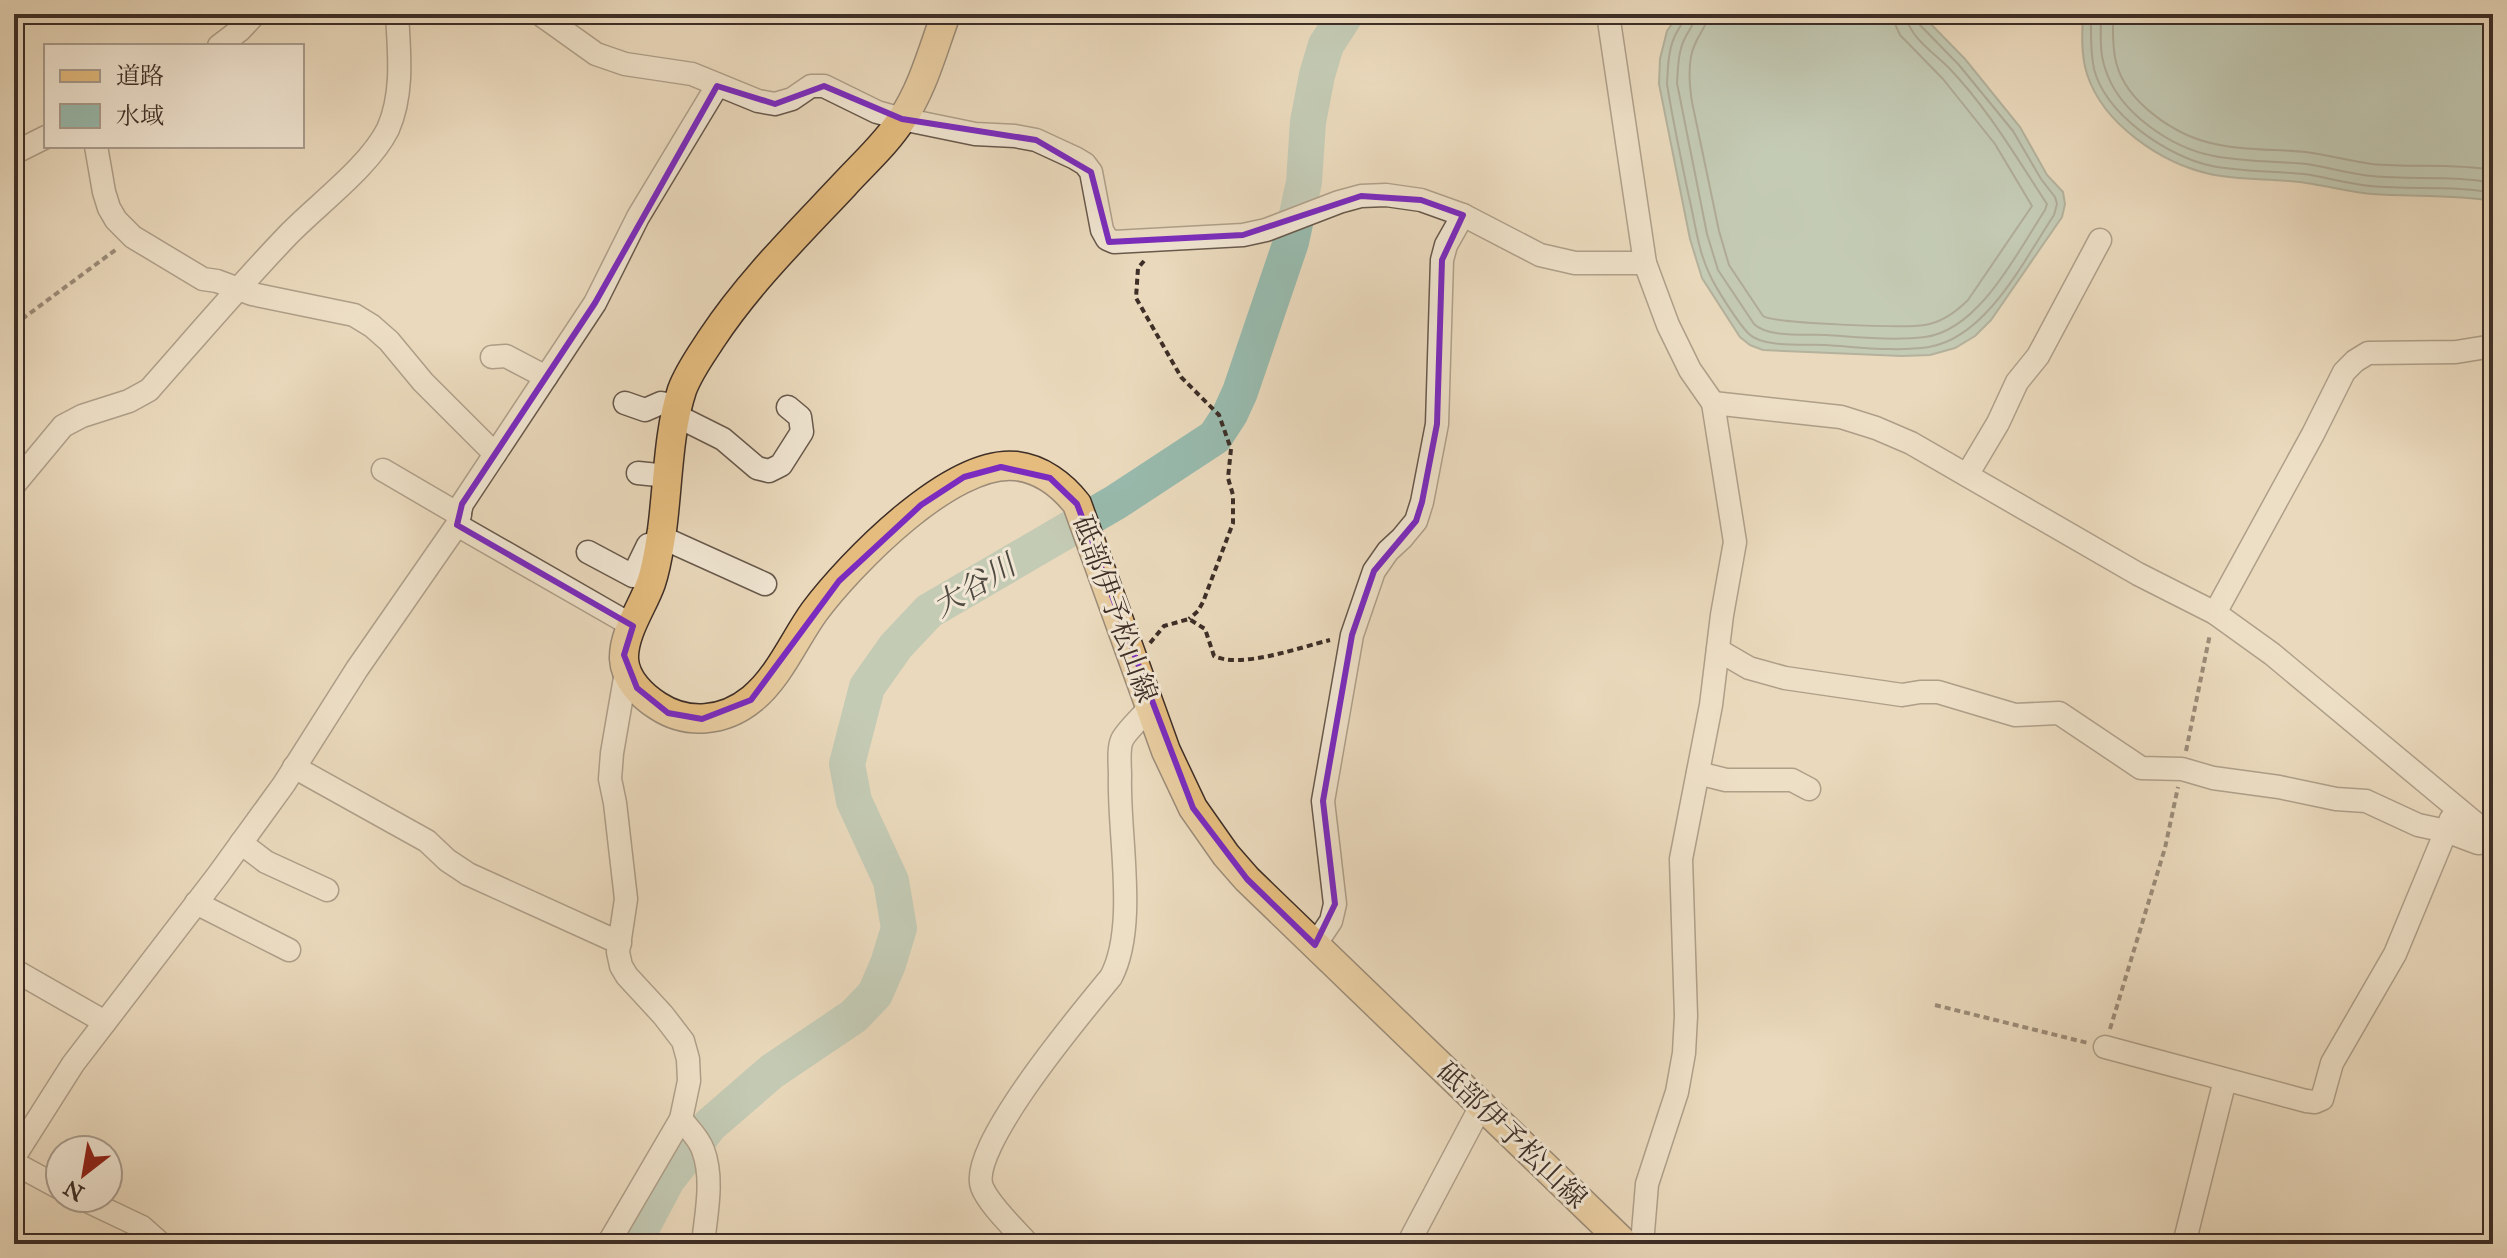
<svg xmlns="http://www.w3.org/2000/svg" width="2507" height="1258" font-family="'IM FELL Great Primer','Noto Serif JP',serif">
<rect width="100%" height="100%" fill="#ead9bc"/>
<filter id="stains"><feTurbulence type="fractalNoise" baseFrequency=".0025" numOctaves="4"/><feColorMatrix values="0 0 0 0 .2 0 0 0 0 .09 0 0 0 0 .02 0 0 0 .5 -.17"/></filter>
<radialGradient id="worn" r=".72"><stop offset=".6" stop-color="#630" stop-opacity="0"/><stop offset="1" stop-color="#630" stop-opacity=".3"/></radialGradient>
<g fill="#98baad" stroke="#748277" stroke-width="2">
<path d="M1679 14H1921L1965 59 2020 127 2047 175 2063 192 2065 204 2062 217 1991 320 1975 336 1955 348 1930 355 1902 356 1763 350 1750 345 1740 337 1702 278 1690 239 1659 84 1660 59 1667 31Z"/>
<path d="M2083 14H2493V201C2453 194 2413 197 2372 194 2350 192 2328 186 2306 183 2275 178 2241 181 2210 174 2161 163 2103 124 2087 74 2081 55 2082 34 2083 14Z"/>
</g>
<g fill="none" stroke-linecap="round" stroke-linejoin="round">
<g stroke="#6a746a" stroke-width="2">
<path d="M1685 14C1684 24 1677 29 1674 38 1668 52 1668 68 1667 84 1673 122 1681 159 1689 197 1695 222 1698 250 1709 273 1715 287 1738 323 1749 334 1763 348 1806 344 1825 345 1859 347 1895 352 1929 347 1987 337 2024 260 2054 215L2057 204 2055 197 2041 179 2013 131 1959 65 1918 23 1916 14"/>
<path d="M1695 14C1695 25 1689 29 1685 38 1678 51 1678 69 1677 83L1707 234 1718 270 1754 324C1768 338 1806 334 1826 335 1858 337 1893 341 1925 337 1979 330 2017 253 2045 210L2047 204C2016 157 1987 107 1948 67 1934 53 1907 35 1906 14"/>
<path d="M1707 14C1707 27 1700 32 1695 44 1687 61 1689 83 1692 102L1719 231 1729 265 1763 316C1775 324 1906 328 1925 325 1943 322 1956 312 1968 300L2032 206 1995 144 1943 79 1900 35 1895 24 1894 14"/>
<path d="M2091 14C2091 33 2090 50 2094 69 2106 115 2168 157 2212 166 2242 172 2274 171 2304 174 2326 177 2348 184 2371 186 2412 190 2452 185 2493 193"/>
<path d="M2101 14C2101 32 2099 51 2105 68 2118 112 2171 148 2214 156 2244 162 2276 161 2306 164 2328 167 2349 174 2372 176 2412 180 2452 175 2493 183"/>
<path d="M2113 14C2113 31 2112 46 2116 62 2126 103 2176 136 2215 144 2244 151 2276 149 2306 152 2328 155 2350 161 2372 164 2412 168 2453 163 2493 170"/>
</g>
<path stroke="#98baad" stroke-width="36" d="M633 1244 667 1180 710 1125 771 1072 854 1016 875 994 888 964 899 928 891 881 854 801 847 764 867 687 896 646 929 611 1116 502 1215 437 1230 414 1240 392 1291 242 1304 182 1308 122 1317 75 1326 45 1346 14"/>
<defs>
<g id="minor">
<path d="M540 14 596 54 625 64 692 74 758 101 775 104 792 99 811 86H824L877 112 902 119 975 134 1015 136 1036 140 1075 158 1085 164 1091 172 1102 230 1107 239 1114 242 1243 235 1266 230 1339 202 1361 196 1386 195 1421 200 1463 215 1540 255 1575 263H1645"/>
<path d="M1608 14 1645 263 1668 325 1690 370 1713 403 1735 542 1722 615 1711 705 1681 859 1686 1016 1684 1053 1677 1092 1647 1184 1642 1244"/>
<path d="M219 46 240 30 255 14"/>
<path d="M96 146 104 192 109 208 116 220 133 237 203 279 217 281 252 294 354 315 372 326 389 341 423 382 495 454"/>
<path d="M14 153 46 137"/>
<path d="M492 357 506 356 546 377"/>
<path d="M625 403 645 410 661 403 679 406"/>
<path d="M1713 403 1841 417 1876 428 1911 443 2138 574 2215 613 2272 654 2493 838"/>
<path d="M677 416 723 439 757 468 769 471 781 465 802 432 800 417 788 407"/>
<path d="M383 470 460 515"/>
<path d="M638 473 668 476"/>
<path d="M1967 475 1998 423 2017 382 2038 356 2100 240"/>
<path d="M14 485 63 426 82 416 129 401 149 390C195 338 240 285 288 235 318 204 369 167 388 129 404 93 399 51 397 14"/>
<path d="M457 525 633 626"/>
<path d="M661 537 765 584"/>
<path d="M588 552 633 576 648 545 660 547"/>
<path d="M2215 613 2313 434 2344 372 2355 361 2368 353 2456 352 2493 346"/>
<path d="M1718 650 1749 668 1785 678 1902 695 1920 692H1938L2015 715 2059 713 2141 768 2182 769 2213 778 2279 787 2336 799 2366 801 2418 825 2446 831 2478 843 2493 841"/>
<path d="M294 767 427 841 447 860 468 874 620 943"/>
<path d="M1698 773 1726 780H1792L1809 789"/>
<path d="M241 843 266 862 327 890"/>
<path d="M196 903 289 950"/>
<path d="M1315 945 1331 921 1335 904 1323 801 1352 635 1374 571 1388 551 1402 538 1416 521 1422 502 1437 424 1442 260 1446 245 1463 215"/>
<path d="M14 970 105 1022"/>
<path d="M2105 1047 2306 1101 2315 1102 2322 1099 2332 1063 2395 954 2451 819"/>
<path d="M681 1119C688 1128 699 1138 703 1150 714 1179 706 1214 703 1244"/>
<path d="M14 1157 73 1064 218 875 284 784 357 669 457 525 462 504 595 303 638 217 717 86"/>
<path d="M14 1163 60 1188"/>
<path d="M81 1198 142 1227 161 1244"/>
<path d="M608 1244 681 1119 689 1081 688 1059 683 1041 663 1015 627 976 621 966 618 952 626 899 615 803 610 779 612 753 626 672"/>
<path d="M1028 1244C1015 1229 989 1205 982 1187 967 1148 1084 1010 1111 977 1138 926 1118 834 1120 776 1120 766 1118 749 1122 740 1126 731 1143 716 1150 707"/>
<path d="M1408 1244 1481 1106"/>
<path d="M2184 1244 2225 1080"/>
</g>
<path id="major" d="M946 14C933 49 923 88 902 119 886 144 863 164 844 185 798 234 749 282 712 338 701 355 689 371 682 390 668 432 668 486 662 530 659 548 657 566 651 583 643 606 623 633 624 659 625 679 642 696 658 706 687 725 724 722 752 699 779 677 794 640 814 612 850 564 951 459 1016 466 1041 469 1062 485 1077 504L1166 751 1193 808 1226 855 1247 879 1625 1244"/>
</defs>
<use href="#minor" stroke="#68594c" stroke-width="25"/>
<use href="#major" stroke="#3d2e27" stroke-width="31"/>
<g stroke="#3d2e27" stroke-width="4" stroke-dasharray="6 4" stroke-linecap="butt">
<path d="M1144 261 1138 268 1136 298 1181 377 1219 415 1231 449 1228 478 1233 495V523L1203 602 1198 611 1189 619"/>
<path d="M14 325 118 248"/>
<path d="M1150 643 1164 626 1189 619 1205 629 1214 656C1241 669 1301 647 1330 640"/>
<path d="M2186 751 2210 634"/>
<path d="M1935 1005 2088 1043"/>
<path d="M2110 1029 2165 848 2178 787"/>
</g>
<use href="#minor" stroke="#f1e6d3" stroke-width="22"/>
<use href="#major" stroke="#e5bc7e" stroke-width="28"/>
</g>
<path d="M0 0H2507V1258H0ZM717 86 775 104 824 86 902 119 1036 140 1091 172 1109 242 1243 235 1361 196 1421 200 1463 215 1442 260 1437 424 1422 502 1416 521 1374 571 1352 635 1323 801 1335 904 1315 945 1247 879 1193 808 1077 504 1050 478 1001 467 964 477 921 505 839 581 751 700 702 719 668 713 637 688 624 655 633 626 457 525 462 504 595 303Z" fill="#ead9bc" fill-opacity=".55" fill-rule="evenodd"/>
<path fill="none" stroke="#7b2cbf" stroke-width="6" stroke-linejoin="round" d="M717 86 775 104 824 86 902 119 1036 140 1091 172 1109 242 1243 235 1361 196 1421 200 1463 215 1442 260 1437 424 1422 502 1416 521 1374 571 1352 635 1323 801 1335 904 1315 945 1247 879 1193 808 1077 504 1050 478 1001 467 964 477 921 505 839 581 751 700 702 719 668 713 637 688 624 655 633 626 457 525 462 504 595 303Z"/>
<g text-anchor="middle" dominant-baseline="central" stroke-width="6" stroke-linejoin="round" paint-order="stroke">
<g font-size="28" fill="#3d2e27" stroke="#f1e6d3">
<text transform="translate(1115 609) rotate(70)">砥部伊予松山線</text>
<text transform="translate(1512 1135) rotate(44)">砥部伊予松山線</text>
</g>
<g font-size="30" font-style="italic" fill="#4f4a42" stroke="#f1e6d3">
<text transform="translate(974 586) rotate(-31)">大谷川</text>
</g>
</g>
<rect width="2507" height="1258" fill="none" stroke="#ead9bc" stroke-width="48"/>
<rect x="16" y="16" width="2475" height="1226" fill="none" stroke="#3d2e27" stroke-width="4"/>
<rect x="24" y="24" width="2459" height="1210" fill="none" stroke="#3d2e27" stroke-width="2"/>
<rect x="44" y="44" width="260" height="104" fill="#f1e6d3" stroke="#a99c8e" stroke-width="2"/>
<rect x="60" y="70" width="40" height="12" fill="#e5bc7e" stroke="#a99c8e" stroke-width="2"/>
<text x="116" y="84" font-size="24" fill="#3d2e27">道路</text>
<rect x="60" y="104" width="40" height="24" fill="#98baad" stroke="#a99c8e" stroke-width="2"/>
<text x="116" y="124" font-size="24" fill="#3d2e27">水域</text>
<g transform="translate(84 1174) rotate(211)"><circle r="38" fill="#f1e6d3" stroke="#a99c8e" stroke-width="2"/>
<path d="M0-6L14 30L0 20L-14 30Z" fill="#8f2418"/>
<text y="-12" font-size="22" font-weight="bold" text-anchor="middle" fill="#3d2e27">N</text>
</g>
<rect width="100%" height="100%" filter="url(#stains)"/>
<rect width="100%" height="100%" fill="url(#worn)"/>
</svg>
